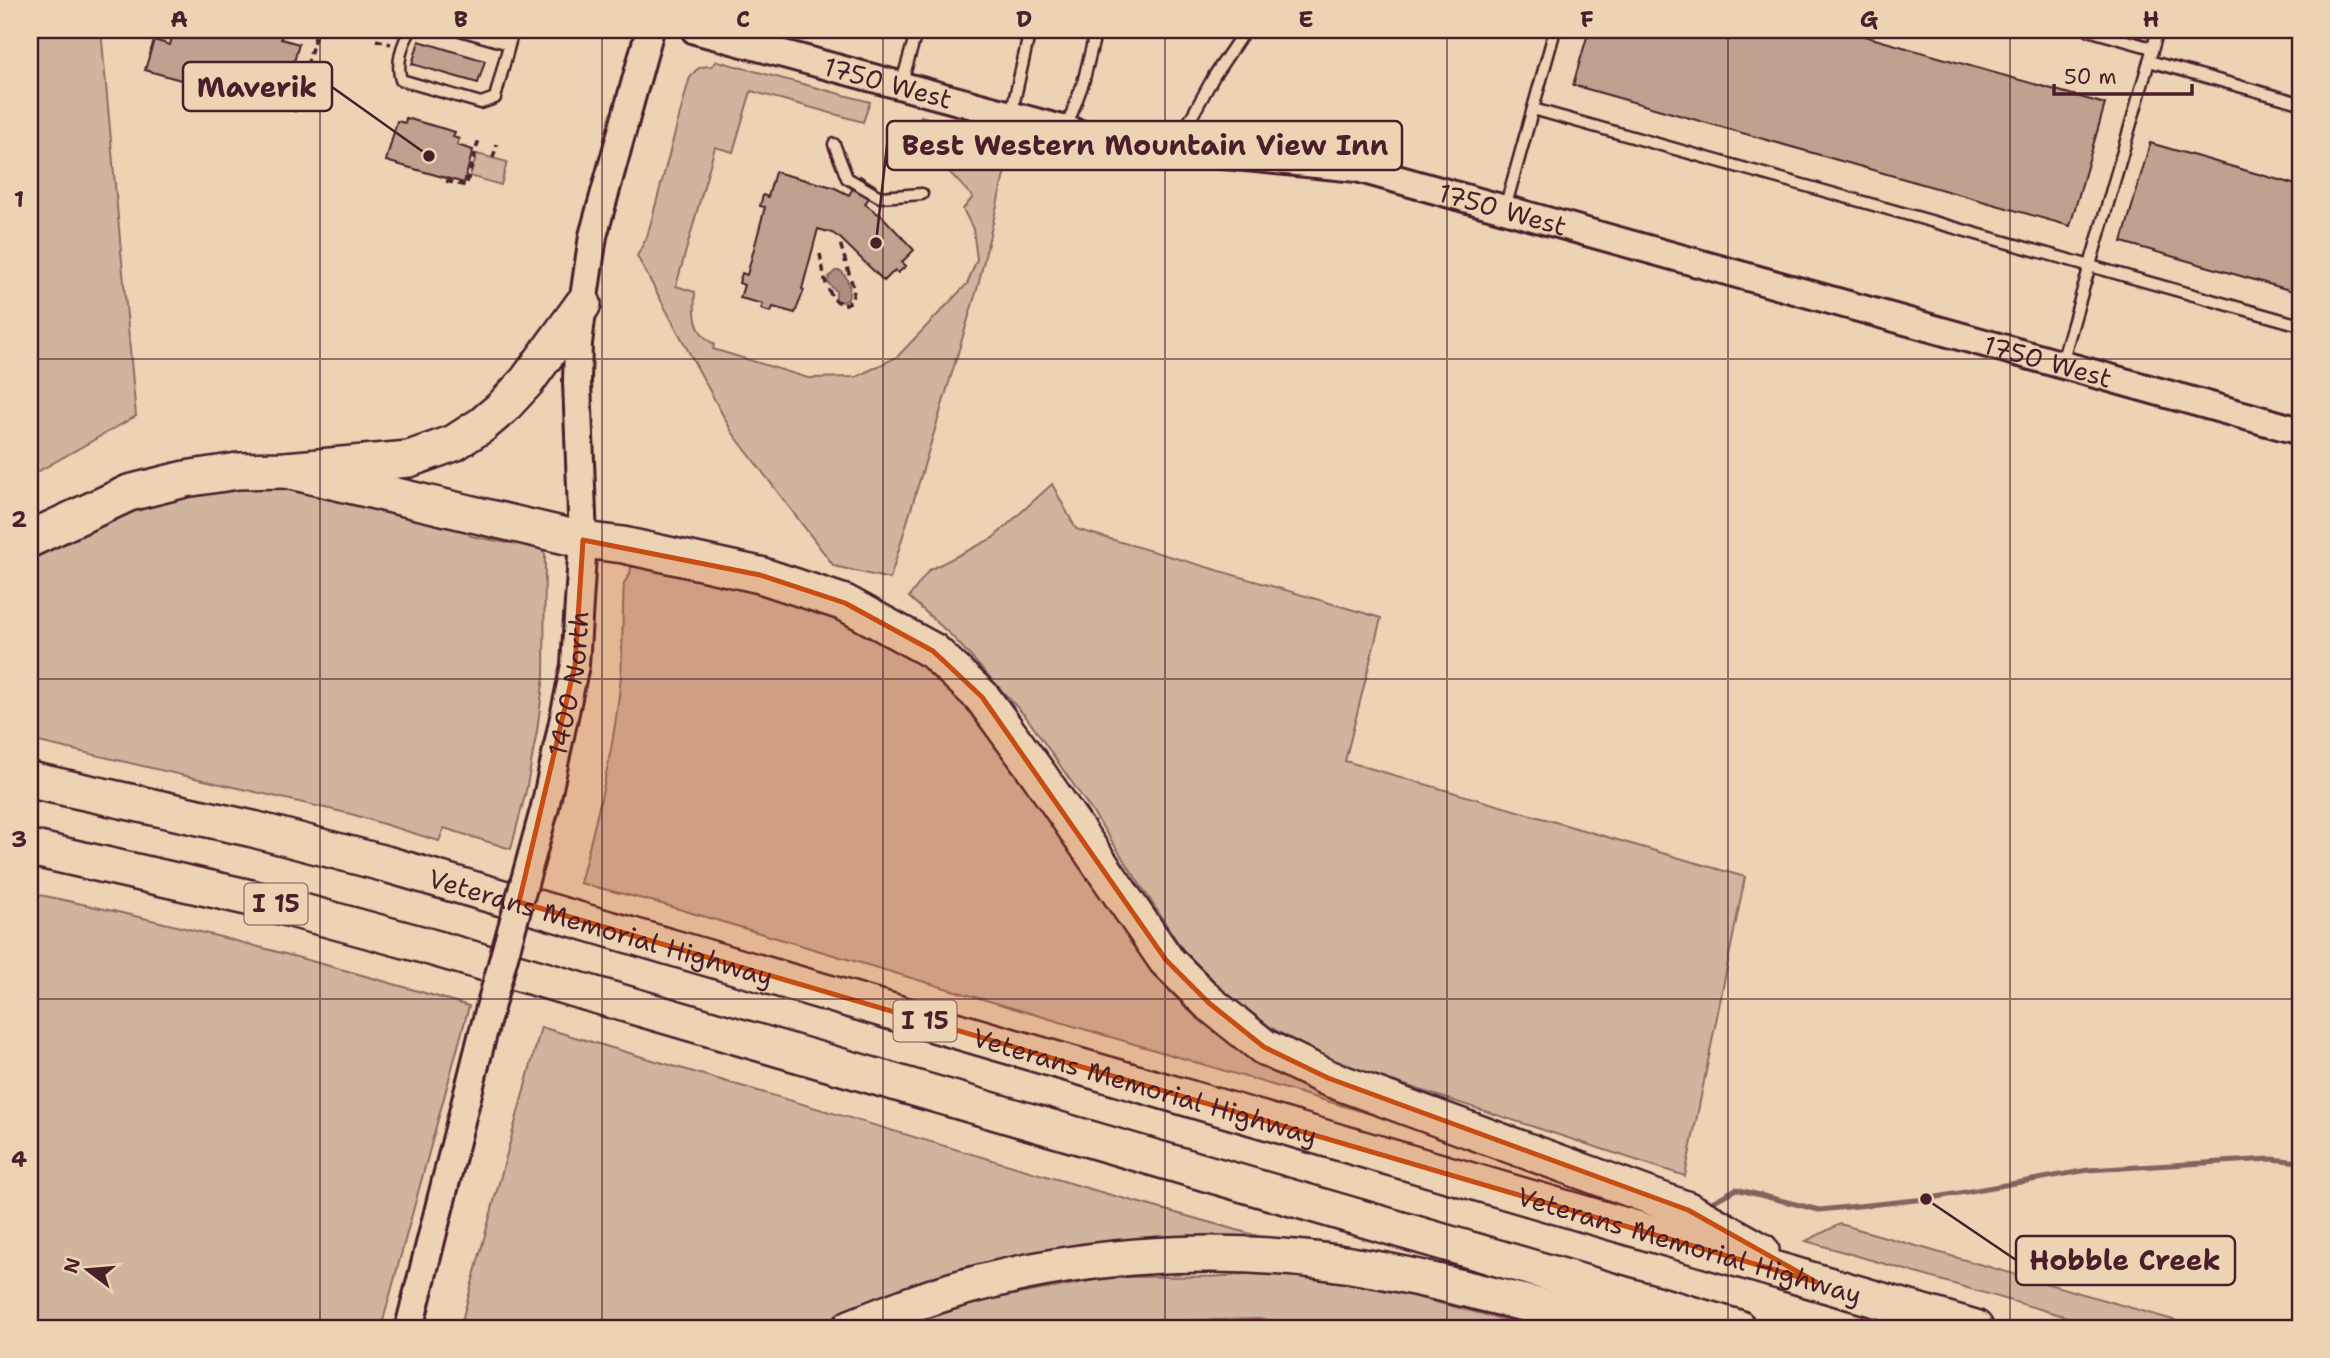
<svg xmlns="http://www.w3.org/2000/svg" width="2330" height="1358" font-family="'Shantell Sans',sans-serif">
<rect width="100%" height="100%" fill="#ebd3b4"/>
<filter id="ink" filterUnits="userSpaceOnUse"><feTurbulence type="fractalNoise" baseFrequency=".0143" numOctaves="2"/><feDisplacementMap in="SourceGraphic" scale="14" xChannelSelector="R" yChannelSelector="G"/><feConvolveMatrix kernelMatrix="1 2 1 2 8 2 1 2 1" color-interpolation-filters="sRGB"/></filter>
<g filter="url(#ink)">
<g fill="#d0b59e" stroke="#8d6a64" stroke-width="2">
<path d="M30 30H101L136 416 30 476Z"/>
<path d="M717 61 870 102 863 122 751 91 733 152 715 147 676 286 695 292C694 312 693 333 714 344L713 349 808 378 856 377 897 357 967 284 977 259 973 229 963 209 973 197 920 141 916 134 921 116 1012 141 978 286 890 579 834 566 732 432 637 256 647 237 689 80C695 69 699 66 712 66Z"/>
<path d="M477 154 507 162 501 185 470 176Z"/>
<path d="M1052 484 1076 529 1381 618 1345 761 1745 877 1685 1176 1331 1061 1272 1028 1223 991 1183 950 1096 817 1027 718 952 636 909 597 929 570 993 538Z"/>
<path d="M236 487 302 488 447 519 471 536 507 543 532 539 545 554 544 676 537 731 526 791 511 849 444 828 439 841 351 814 30 740V559C79 535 128 509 182 495 199 491 218 490 236 487Z"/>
<path d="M649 566 808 606 851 622 918 660 965 699 1154 967 1386 1112 1384 1118 655 902 580 883C598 814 615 746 621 675 623 645 622 614 624 583L630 574 631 567Z"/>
<path d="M30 893C178 923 324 963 469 1006L381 1328H30Z"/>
<path d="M541 1027 1097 1191 1283 1243 844 1318 822 1328H460Z"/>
<path d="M1840 1224 2201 1328H2105L1806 1241Z"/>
<path d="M1260 1272 1313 1276 1382 1288 1536 1328H1352L1258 1319 1182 1321 1090 1328H892C943 1308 999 1297 1053 1288 1072 1285 1091 1280 1111 1278 1160 1274 1211 1281 1260 1272Z"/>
</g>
<path fill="#ae8e80" stroke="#86625e" stroke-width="2" d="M835 271H841C849 279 851 289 848 299L843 302 836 300V291L828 283 829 277Z"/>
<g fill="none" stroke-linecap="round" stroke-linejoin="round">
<path stroke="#86625e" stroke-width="5" d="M1705 1206 1736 1189 1819 1210 1926 1199 2088 1170 2271 1159 2300 1162"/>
</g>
<g fill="#bea18e" stroke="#4a1f2b" stroke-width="2">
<path d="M174 30 182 33 183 30H283L281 39 299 44 281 108 145 70 154 40 170 45Z"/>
<path d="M1589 30H1843L2105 104 2070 226 1573 85Z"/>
<path d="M419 41 485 61 478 83 412 64Z"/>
<path d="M406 118 455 132 453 137 459 139 457 145 473 150 464 183 386 161 397 121 405 123Z"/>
<path d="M2150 143 2300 186V293L2122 242Z"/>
<path d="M775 172 833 187 849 195 860 176 876 186 865 204 878 214 879 213 914 250 902 262 906 266 898 273 895 270 884 281 840 238 832 233 818 229 802 289 804 290 795 313 773 307 771 312 761 309 763 304 740 298 744 285 739 283 742 273 747 275 765 207 760 206 763 195 768 197Z"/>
</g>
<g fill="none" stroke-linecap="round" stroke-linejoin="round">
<defs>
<g id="lane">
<path d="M411 30C402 43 396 64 401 80L481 103 495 98 513 30"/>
<path d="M460 30 509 44"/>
<path d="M2088 30 2152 48"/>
<path d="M160 33 161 30"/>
<path d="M2149 61 2300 103"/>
<path d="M901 85 917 30"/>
<path d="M1533 109 2300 325"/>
<path d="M1011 115 1030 30"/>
<path d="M1066 129 1083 83 1096 30"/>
<path d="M834 144 847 178 880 197 922 194"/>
<path d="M1174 149 1214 76 1245 30"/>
<path d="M1505 208 1555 30"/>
<path d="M2062 362 2158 30"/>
</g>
<g id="secondary">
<path id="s1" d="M695 30 1136 149 1174 150 1357 168 2300 431"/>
<path id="s2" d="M545 807 575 665 583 540 577 382 578 343 583 304 593 236 650 30"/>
<path d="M409 1328 482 1037"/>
</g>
<g id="highway">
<path d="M286 470 583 540 623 545 760 575 845 603 933 651 982 697 1039 775 1166 960 1209 1003 1264 1047 1328 1078 1688 1210 1761 1251"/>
<path d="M30 539 129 493 185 479 238 471 286 470 409 459 454 443 482 425 502 408 527 381 583 304"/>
<path id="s3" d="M30 780 253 829 386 864 1975 1328"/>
<path d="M30 848 251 898 420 944 1738 1328"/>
<path d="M850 1328C893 1311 935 1294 980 1283 1106 1250 1246 1245 1374 1269 1437 1280 1498 1298 1560 1311 1597 1318 1634 1322 1670 1328"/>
</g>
</defs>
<use href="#lane" stroke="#4a1f2b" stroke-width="15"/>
<use href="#secondary" stroke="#4a1f2b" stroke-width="32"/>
<use href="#highway" stroke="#4a1f2b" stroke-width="40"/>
<g stroke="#4a1f2b" stroke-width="3.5" stroke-dasharray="7 5" stroke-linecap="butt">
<path d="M376 40 391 44"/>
<path d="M291 73 304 77"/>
<path d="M294 112 317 30"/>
<path d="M493 158 497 144"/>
<path d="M446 181 466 186 479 139"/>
<path d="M820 254 826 284 833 299 844 305 852 301 854 290 840 243"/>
</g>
<use href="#lane" stroke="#ebd3b4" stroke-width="10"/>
<use href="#secondary" stroke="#ebd3b4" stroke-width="26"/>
<use href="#highway" stroke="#ebd3b4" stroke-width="35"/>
<defs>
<path id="secondary-bridge" d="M482 1037 545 807"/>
</defs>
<use href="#secondary-bridge" stroke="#4a1f2b" stroke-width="32" stroke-linecap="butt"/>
<use href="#secondary-bridge" stroke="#ebd3b4" stroke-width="26"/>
</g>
</g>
<path fill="#c84d12" fill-opacity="0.2" stroke="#c84d12" stroke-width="5" stroke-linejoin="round" d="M583 540 760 575 845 603 933 651 982 697 1166 960 1209 1003 1264 1047 1328 1078 1688 1210 1816 1282 519 902 575 665Z"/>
<path fill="none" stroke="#4a1f2b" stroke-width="2" stroke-opacity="0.55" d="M320 30V1328M602 30V1328M883 30V1328M1165 30V1328M1447 30V1328M1728 30V1328M2010 30V1328M30 359H2300M30 679H2300M30 999H2300"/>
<g text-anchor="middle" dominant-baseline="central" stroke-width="6" stroke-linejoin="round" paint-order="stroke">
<g fill="#ebd3b4" stroke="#7a5554" stroke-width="2">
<rect x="244.5" y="883.5" width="63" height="41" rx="5"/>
<rect x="893.5" y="1000.5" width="63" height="41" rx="5"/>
</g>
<g font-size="24" font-weight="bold" fill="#4a1f2b">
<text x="276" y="904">I 15</text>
<text x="925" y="1021">I 15</text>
</g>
<g font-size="26" fill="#4a1f2b" stroke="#ebd3b4">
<text stroke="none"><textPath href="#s1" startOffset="200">1750 West</textPath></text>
<text stroke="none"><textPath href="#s1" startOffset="830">1750 West</textPath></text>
<text stroke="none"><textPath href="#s1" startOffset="1396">1750 West</textPath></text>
<text stroke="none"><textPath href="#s2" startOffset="126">1400 North</textPath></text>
<text stroke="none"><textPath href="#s3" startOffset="590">Veterans Memorial Highway</textPath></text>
<text stroke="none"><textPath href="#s3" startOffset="1157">Veterans Memorial Highway</textPath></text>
<text stroke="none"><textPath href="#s3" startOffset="1724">Veterans Memorial Highway</textPath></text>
</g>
</g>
<path fill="none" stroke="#4a1f2b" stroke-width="2.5" d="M429 156L332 87M876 243L887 145M1926 1199L2016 1260"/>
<g fill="#4a1f2b" stroke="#ebd3b4" stroke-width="2.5">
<circle cx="429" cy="156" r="7"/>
<circle cx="876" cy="243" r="7"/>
<circle cx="1926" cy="1199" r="7"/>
</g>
<g fill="#ebd3b4" stroke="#4a1f2b" stroke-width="2.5">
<rect x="183" y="62" width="149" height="49" rx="7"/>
<rect x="887" y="121" width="515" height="49" rx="7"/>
<rect x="2016" y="1236" width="219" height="49" rx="7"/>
</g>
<g font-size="28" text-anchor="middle" font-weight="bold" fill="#4a1f2b">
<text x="257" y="97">Maverik</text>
<text x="1145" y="155">Best Western Mountain View Inn</text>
<text x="2125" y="1270">Hobble Creek</text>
</g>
<rect width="2330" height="1358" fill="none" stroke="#ebd3b4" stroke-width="77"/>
<g transform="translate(88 1270) rotate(286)" stroke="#ebd3b4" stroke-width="5" paint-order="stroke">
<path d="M0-5L12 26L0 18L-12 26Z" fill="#4a1f2b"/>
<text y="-10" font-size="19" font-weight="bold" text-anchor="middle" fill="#4a1f2b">N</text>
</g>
<path d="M2054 84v10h138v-10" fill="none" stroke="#4a1f2b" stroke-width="3.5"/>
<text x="2064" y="84" font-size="21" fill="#4a1f2b" stroke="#ebd3b4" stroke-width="5" paint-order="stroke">50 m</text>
<rect x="38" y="38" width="2254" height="1282" fill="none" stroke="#4a1f2b" stroke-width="2.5"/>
<g font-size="23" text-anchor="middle" font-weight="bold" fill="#4a1f2b">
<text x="179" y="27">A</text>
<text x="461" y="27">B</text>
<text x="743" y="27">C</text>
<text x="1024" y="27">D</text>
<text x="1306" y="27">E</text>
<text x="1587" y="27">F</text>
<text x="1869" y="27">G</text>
<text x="2151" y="27">H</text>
<text x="19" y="207">1</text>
<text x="19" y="527">2</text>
<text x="19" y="847">3</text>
<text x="19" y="1167">4</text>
</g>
</svg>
